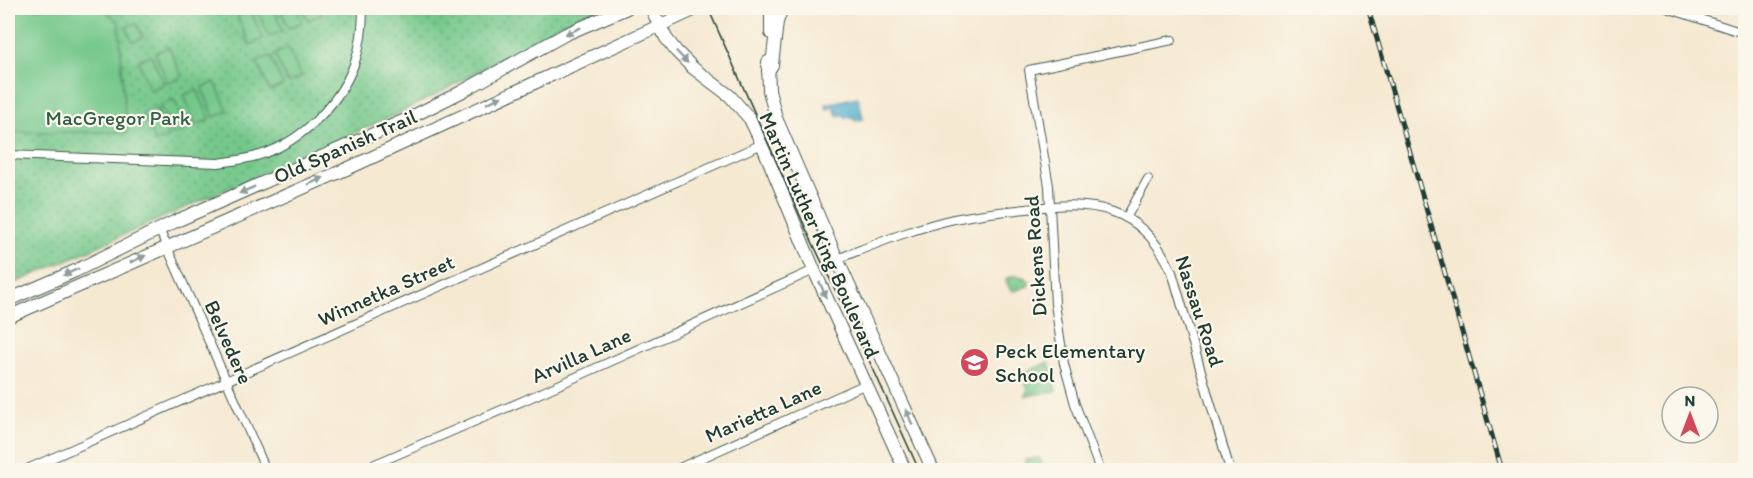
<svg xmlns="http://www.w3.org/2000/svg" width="1753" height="478" font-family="Itim,sans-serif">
<defs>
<pattern id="park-dots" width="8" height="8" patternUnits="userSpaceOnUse" patternTransform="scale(1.5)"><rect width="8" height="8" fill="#75c88b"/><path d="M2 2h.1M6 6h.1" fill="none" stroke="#5fa472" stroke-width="1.8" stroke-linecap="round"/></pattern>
<pattern id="garden-furrows" width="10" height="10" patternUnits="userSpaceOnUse" patternTransform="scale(1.5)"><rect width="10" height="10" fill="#75c88b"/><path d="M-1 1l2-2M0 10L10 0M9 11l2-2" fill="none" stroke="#5fa472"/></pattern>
</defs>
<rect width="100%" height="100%" fill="#fbf7ec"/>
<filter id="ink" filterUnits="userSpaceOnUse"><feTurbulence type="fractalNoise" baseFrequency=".0167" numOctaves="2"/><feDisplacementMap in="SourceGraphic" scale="12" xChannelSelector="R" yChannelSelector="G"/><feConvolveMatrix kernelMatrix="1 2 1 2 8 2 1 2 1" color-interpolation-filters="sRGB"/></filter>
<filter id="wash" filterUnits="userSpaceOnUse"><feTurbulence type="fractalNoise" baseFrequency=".008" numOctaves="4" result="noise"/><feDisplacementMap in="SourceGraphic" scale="24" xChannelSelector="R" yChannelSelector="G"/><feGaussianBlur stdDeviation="1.35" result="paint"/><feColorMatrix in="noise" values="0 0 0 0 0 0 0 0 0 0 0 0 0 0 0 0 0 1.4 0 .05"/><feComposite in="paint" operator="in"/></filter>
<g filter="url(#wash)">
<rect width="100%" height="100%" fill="#f5e9d2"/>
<g fill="url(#park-dots)" stroke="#4a8260" stroke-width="1.5">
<path d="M8 8H600L558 26 449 88 393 116 8 286Z"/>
<path d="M1016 275 1025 278 1029 281 1028 286 1014 291 1010 289 1006 281 1007 278Z"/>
<path d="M1039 458 1041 461 1043 470H1026L1025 460Z"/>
</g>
<path fill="url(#garden-furrows)" stroke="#4a8260" stroke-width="1.5" d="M1049 362 1056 391 1026 396 1028 389 1021 374Z"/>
<g fill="#75c88b" stroke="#4a8260" stroke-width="1.5">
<path d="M8 8H102L119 22 126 132H8Z"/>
<path d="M257 8H273L283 31 269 36Z"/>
<path d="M280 8H296L302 22 289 28Z"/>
<path d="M303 8H319L322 14 308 20Z"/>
<path d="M250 10 263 39 250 45 237 16Z"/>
<path d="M136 23 143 37 133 42 126 27Z"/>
<path d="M169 47 182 77 168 82 155 53Z"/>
<path d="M288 48 301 77 288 83 275 54Z"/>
<path d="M151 55 164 84 150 90 138 61Z"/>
<path d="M270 56 283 85 270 91 257 62Z"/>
<path d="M215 82 228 111 214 117 202 88Z"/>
<path d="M197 90 210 119 196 125 184 95Z"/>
<path d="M174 100 186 129 173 135 160 105Z"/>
<path d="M156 107 168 137 155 142 142 113Z"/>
</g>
<path fill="#50acce" stroke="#387481" stroke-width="1.5" d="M858 97 863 119 855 121 853 117 846 118 844 115 837 116 834 107 827 109 826 104Z"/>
</g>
<g filter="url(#ink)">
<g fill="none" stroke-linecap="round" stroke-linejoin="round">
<defs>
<g id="street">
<path d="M1667 8 1746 34"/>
<path d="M8 155 218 163C234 161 249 159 263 154 303 140 341 102 355 62 361 44 363 26 363 8"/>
<path d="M1126 218 1148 179"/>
<path d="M159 229 266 470"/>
<path d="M837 259C876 244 914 228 954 219 978 214 1003 211 1027 209 1055 205 1086 202 1113 212 1142 222 1160 245 1172 272L1230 470"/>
<path d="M25 470 762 144"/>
<path d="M361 470 525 400 814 270"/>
<path d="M675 470 866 384"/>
<path d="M1100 470 1075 404 1064 364 1055 304 1049 186 1029 70 1172 40"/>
</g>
<g id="secondary">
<path d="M651 8 666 38 676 51 693 68 730 96 750 119 762 144 814 270 905 470"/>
<path d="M771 33V8"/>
<path d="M768 62 769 90 776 118 837 259 933 470"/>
</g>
<g id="primary">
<path d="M768 71 772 65 777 22 782 8"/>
<path d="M8 300 75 271 174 222 403 121 463 91 566 34 627 8"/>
<path d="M8 317 351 167 698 8"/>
</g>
</defs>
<use href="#street" stroke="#3f574c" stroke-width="10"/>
<use href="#secondary" stroke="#3f574c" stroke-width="14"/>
<use href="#primary" stroke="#3f574c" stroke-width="14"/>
<use href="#street" stroke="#fff" stroke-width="8"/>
<use href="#secondary" stroke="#fff" stroke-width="12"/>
<use href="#primary" stroke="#fff" stroke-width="12"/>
<path stroke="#1f3d34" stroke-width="1.5" d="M708 8 807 231 876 375 919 470"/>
<defs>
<path id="rail" d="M1368 8 1502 470"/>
</defs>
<use href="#rail" stroke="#1f3d34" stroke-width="5"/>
<use href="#rail" stroke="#fbf7ec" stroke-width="3" stroke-dasharray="9" stroke-linecap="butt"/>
</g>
<defs><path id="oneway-solid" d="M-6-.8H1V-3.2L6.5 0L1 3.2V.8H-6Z" transform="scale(1.5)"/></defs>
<g fill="#8f9e9a">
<use href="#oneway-solid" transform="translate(573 31) rotate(156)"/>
<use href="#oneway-solid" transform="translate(682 57) rotate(46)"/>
<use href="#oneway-solid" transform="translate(494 100) rotate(-25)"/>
<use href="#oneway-solid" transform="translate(316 181) rotate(-24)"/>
<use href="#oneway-solid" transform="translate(247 190) rotate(156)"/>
<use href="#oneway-solid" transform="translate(138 259) rotate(-24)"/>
<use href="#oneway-solid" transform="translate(71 272) rotate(156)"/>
<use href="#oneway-solid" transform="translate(823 290) rotate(66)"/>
<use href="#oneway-solid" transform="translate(909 417) rotate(-114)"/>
</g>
</g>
<defs>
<symbol id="school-disc" viewBox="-11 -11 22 22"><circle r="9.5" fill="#d1495b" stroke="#fbf7ec"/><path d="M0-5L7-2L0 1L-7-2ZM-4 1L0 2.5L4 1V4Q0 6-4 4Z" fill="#fff"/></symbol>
</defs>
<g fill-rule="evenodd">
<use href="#school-disc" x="958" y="346" width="33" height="33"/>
</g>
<g text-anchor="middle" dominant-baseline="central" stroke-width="4.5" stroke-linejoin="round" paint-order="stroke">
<g font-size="21" fill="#34604a" stroke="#fbf7ec">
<text x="118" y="117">MacGregor Park</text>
</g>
<g font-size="21" fill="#1f3d34" stroke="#fbf7ec">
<text transform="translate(345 146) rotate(-24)">Old Spanish Trail</text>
<text transform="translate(820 235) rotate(66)">Martin Luther King Boulevard</text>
<text transform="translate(1035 256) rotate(-94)">Dickens Road</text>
<text transform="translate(386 290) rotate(-24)">Winnetka Street</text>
<text transform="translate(1200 311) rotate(72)">Nassau Road</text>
<text transform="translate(229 342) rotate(66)">Belvedere</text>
<text transform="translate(581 355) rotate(-24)">Arvilla Lane</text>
<text transform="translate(763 411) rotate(-24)">Marietta Lane</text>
</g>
<g font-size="21" fill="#1f3d34" stroke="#fbf7ec" text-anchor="start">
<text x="995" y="350">Peck Elementary<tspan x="995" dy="24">School</tspan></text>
</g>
</g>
<rect width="1753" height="478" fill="none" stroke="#fbf7ec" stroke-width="30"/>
<g transform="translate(1690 415)"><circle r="28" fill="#fbf7ec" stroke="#a3ada2" stroke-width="1.5"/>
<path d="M0-4.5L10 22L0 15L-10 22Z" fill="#d1495b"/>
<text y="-9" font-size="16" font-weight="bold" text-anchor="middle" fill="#1f3d34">N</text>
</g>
</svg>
